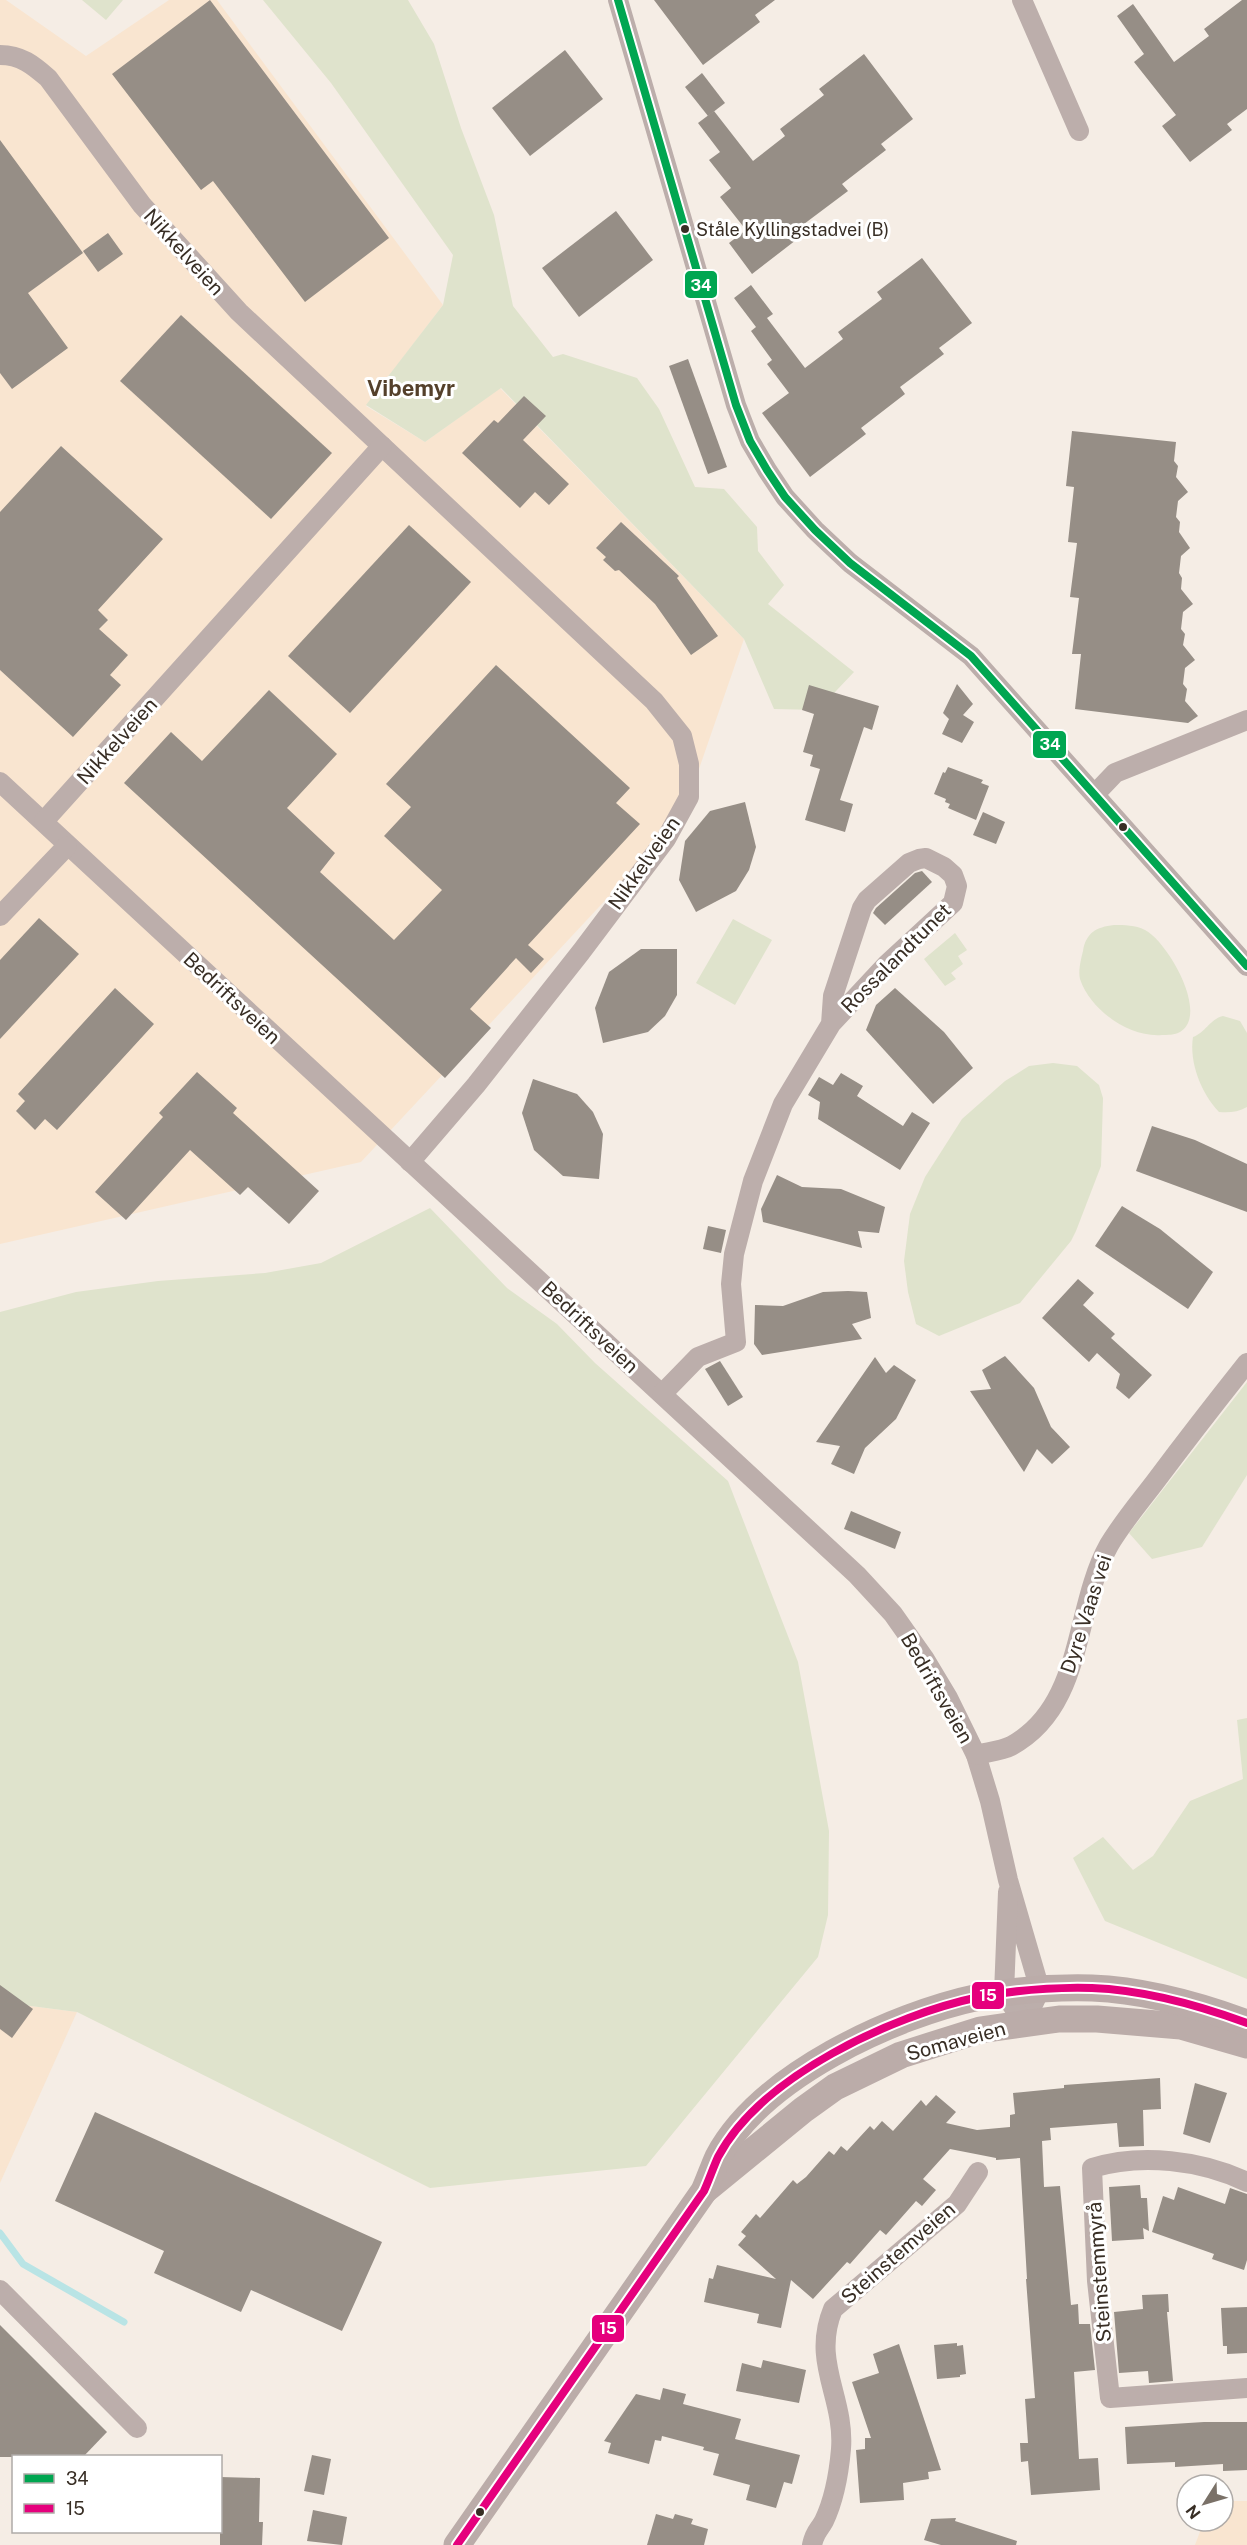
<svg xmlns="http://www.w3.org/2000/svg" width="1247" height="2545" font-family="'Public Sans',sans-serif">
<rect width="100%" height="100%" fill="#f5ede5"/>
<g fill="#f9e5d0">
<path d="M0 0H6L86 56 169 0H217L443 305 366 406 425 442 500 388 744 639 682 818 361 1162 0 1244Z"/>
<path d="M0 2002 77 2012 0 2183Z"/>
<path d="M1223 2501H1247V2545H1195L1204 2521H1223Z"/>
</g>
<g fill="#dfe3cc">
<path d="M82 0H123L106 20Z"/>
<path d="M263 0H408L434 44 461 128 494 215 513 306 553 357 563 354 637 378 659 409 695 487 724 489 757 527 758 551 784 585 768 604 854 672 818 710 774 709 744 639 501 388 425 442 366 405 443 305 453 255 331 83Z"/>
<path d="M733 919 772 940 735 1005 696 983Z"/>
<path d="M1114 925C1125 925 1135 925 1145 930 1167 941 1210 1014 1180 1032 1175 1035 1167 1035 1162 1035 1130 1038 1090 1010 1080 979 1078 971 1081 959 1083 951 1086 933 1096 927 1114 925Z"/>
<path d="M955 933 967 950 958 956 963 964 951 973 956 979 945 986 924 959Z"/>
<path d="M1223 1016 1240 1021 1247 1033V1107C1238 1112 1229 1113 1219 1112 1201 1093 1189 1062 1193 1037 1205 1033 1210 1019 1223 1016Z"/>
<path d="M1053 1063 1077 1066 1099 1085 1103 1098 1101 1166 1076 1231 1071 1241 1020 1303 939 1336 916 1324 908 1292 904 1261 910 1214 925 1177 962 1119 1005 1081 1029 1066Z"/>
<path d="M430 1208 507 1288 557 1324 595 1363 728 1481 798 1662 829 1831 828 1915 818 1957 646 2166 430 2188 77 2012 0 2002V1312L76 1292 158 1281 265 1273 321 1263Z"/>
<path d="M1247 1382V1475L1202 1547 1152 1559 1129 1533Z"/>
<path d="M1247 1718V1979L1105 1921 1073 1858 1103 1837 1133 1870 1153 1856 1190 1801 1243 1779 1237 1720Z"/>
</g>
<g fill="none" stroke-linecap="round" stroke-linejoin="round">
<path stroke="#b9e4e5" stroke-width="7" d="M0 2233 23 2264 124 2322"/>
</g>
<g fill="#968e86">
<path d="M210 0 389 238 305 302 213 181 201 190 112 74Z"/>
<path d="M654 0H775L755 15 760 22 703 65Z"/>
<path d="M1242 0H1247V109L1227 124 1232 130 1190 162 1162 126 1176 115 1134 62 1144 54 1117 16 1133 4 1174 62 1209 36 1204 29Z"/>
<path d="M565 50 603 99 530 156 492 108Z"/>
<path d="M864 54 913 119 881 144 886 150 842 184 848 191 804 224 809 230 752 274 729 243 746 230 720 197 731 188 709 160 720 152 698 123 714 111 753 161 785 136 780 129 824 95 819 89Z"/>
<path d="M702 73 725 103 708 116 685 87Z"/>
<path d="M0 140 83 253 28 293 68 348 12 389 0 373Z"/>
<path d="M616 211 653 260 579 317 542 268Z"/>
<path d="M108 233 123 254 98 272 83 251Z"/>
<path d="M922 258 972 323 939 348 944 354 900 387 905 394 861 428 866 434 810 477 762 413 789 393 767 364 772 360 751 331 756 327 734 298 751 285 773 314 767 318 805 368 843 339 838 332 882 299 877 292Z"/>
<path d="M181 315 332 453 271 519 120 381Z"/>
<path d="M688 359 727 467 708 474 669 366Z"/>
<path d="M524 396 546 416 523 440 569 484 549 505 535 492 520 508 462 453 494 420 498 423Z"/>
<path d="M1072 431 1176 442 1174 461 1178 466 1176 477 1188 492 1178 501 1176 517 1180 522 1179 532 1190 548 1181 556 1179 573 1182 578 1181 589 1193 604 1183 612 1181 629 1185 634 1183 645 1195 660 1185 668 1183 684 1187 689 1185 701 1198 716 1188 723 1075 709 1081 654H1072L1079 598 1070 597 1077 543 1068 542 1074 487 1066 486Z"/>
<path d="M61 446 163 539 98 610 108 620 99 629 128 655 110 675 121 685 73 737 0 670V512Z"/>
<path d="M621 522 679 576 677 578 718 636 691 655 655 604 619 570 615 571 603 560 606 557 596 548Z"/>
<path d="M409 525 471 582 350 713 288 656Z"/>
<path d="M496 665 630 788 616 803 640 824 528 945 544 959 531 973 516 958 470 1009 491 1028 445 1078 124 783 171 732 202 761 269 690 337 754 287 808 335 853 320 872 394 940 442 890 384 836 411 807 386 784Z"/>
<path d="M957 684 973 704 963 715 974 722 962 743 942 734 949 719 943 713Z"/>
<path d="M809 685 879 706 872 730 864 727 840 800 853 804 845 832 805 820 820 769 810 766 813 755 803 752 814 714 802 710Z"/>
<path d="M948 767 983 780 981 783 989 786 976 820 948 808 950 804 945 802 946 799 934 794 943 772 945 773Z"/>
<path d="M745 802 756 847 749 870 736 891 696 912 679 880 685 841 710 811Z"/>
<path d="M983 812 1005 822 996 844 973 835Z"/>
<path d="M922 871 932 882 885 925 873 913 876 908 915 873Z"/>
<path d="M39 918 79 954 0 1039V960Z"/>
<path d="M641 949H677V995L665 1016 648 1032 603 1043 595 1008 609 972Z"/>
<path d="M115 988 154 1024 57 1130 45 1119 35 1130 16 1111 25 1101 18 1094Z"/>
<path d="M895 988 944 1032 973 1068 933 1104 866 1030 876 1005Z"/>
<path d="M197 1072 237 1108 233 1113 319 1191 289 1224 248 1187 240 1195 190 1150 126 1220 95 1192 163 1117 159 1113Z"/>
<path d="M841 1073 863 1086 857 1096 903 1126 912 1112 930 1123 900 1170 818 1119 820 1102 808 1095 819 1077 833 1085Z"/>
<path d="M533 1079 577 1094 593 1112 603 1134 599 1179 563 1176 534 1150 522 1113Z"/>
<path d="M1152 1126 1195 1140 1247 1164V1212L1136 1171Z"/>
<path d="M777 1175 802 1187 841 1189 885 1207 879 1233 858 1231 862 1248 763 1222 761 1209Z"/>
<path d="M1122 1206 1160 1229 1213 1272 1188 1309 1095 1246Z"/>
<path d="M708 1226 726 1230 721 1253 703 1249Z"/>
<path d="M1078 1279 1094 1293 1083 1305 1115 1334 1111 1338 1152 1375 1129 1399 1116 1388 1120 1374 1097 1353 1089 1362 1042 1318Z"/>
<path d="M848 1291 867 1292 871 1318 852 1324 862 1339 762 1355 754 1344 755 1305 783 1306 823 1292Z"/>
<path d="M1005 1356 1034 1388 1051 1427 1070 1447 1052 1464 1037 1449 1024 1472 970 1391 991 1389 982 1370Z"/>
<path d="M875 1357 886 1373 894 1365 916 1380 896 1419 865 1448 854 1474 831 1464 840 1446 816 1442Z"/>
<path d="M720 1361 743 1397 728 1406 705 1369Z"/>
<path d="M851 1511 901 1532 895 1549 844 1529Z"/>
<path d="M0 1985 33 2009 12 2038 0 2029Z"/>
<path d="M1160 2078 1161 2109 1143 2110 1144 2146 1119 2147 1117 2123 1050 2128 1051 2140 1042 2141 1044 2187 1060 2186 1071 2305 1078 2304 1079 2324H1090L1095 2370 1074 2372 1079 2459 1098 2458 1100 2490 1031 2495 1028 2461 1021 2462 1020 2443H1028L1025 2399 1035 2398 1026 2279H1027L1020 2158 996 2160V2158L950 2149 923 2179 936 2190 922 2206 916 2201 886 2235 880 2230 850 2264 847 2262 813 2299 791 2280 781 2328 757 2323 759 2314 704 2302 709 2278 713 2279 717 2265 776 2279 738 2245 746 2236 741 2232 756 2214 760 2218 793 2180 797 2184 806 2177 829 2151 834 2155 841 2146 847 2151 870 2126 874 2130 882 2121 893 2131 921 2100 926 2106 936 2095 956 2112 946 2123 977 2130 1010 2127V2115L1015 2114 1013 2093 1064 2088V2085Z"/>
<path d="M1195 2083 1227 2093 1210 2143 1183 2134Z"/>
<path d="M95 2112 382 2242 342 2331 251 2290 241 2312 154 2273 164 2251 55 2201Z"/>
<path d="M1140 2185 1141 2198H1147L1149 2231 1143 2228 1144 2239 1112 2241 1109 2187Z"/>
<path d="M1178 2187 1225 2204 1230 2188 1247 2194V2260L1244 2270 1212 2259 1214 2254 1152 2232 1163 2196 1174 2200Z"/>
<path d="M1168 2294 1169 2312H1167L1173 2381 1149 2383 1148 2371 1119 2373 1114 2312 1143 2309 1142 2295Z"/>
<path d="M1247 2307V2353L1227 2354V2346H1223L1221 2308Z"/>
<path d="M0 2325 107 2432 83 2457H0Z"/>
<path d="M957 2343V2346L963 2345 966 2374 960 2375V2377L937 2379 934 2345Z"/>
<path d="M899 2344 941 2470 928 2472 929 2479 903 2483 904 2500 860 2503 856 2450 865 2449V2438H871L852 2382 879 2373 873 2354Z"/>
<path d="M763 2360 806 2370 799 2403 736 2391 742 2363 761 2368Z"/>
<path d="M663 2388 686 2394 683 2404 741 2419 735 2439 800 2455 792 2484 784 2482 776 2508 746 2500 750 2485 713 2475 719 2454 703 2450 704 2447 662 2436 661 2441 655 2440 649 2464 608 2453 611 2443 604 2441 636 2394 660 2400Z"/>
<path d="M1204 2422H1247V2470L1223 2471V2464L1175 2467V2462L1127 2464 1125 2427Z"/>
<path d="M312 2455 331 2459 324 2495 304 2491Z"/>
<path d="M220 2477 260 2478 259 2522H263L262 2545H220Z"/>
<path d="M313 2510 347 2517 342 2545 307 2541Z"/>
<path d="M656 2514 673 2519 675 2514 693 2519 691 2524 708 2529 704 2545H647Z"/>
<path d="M956 2518 955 2521 1017 2541 1016 2545H941L924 2540 931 2519Z"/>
</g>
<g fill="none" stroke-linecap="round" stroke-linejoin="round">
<g stroke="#bcaeab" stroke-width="20">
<path d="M618 0 736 405 750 441 767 470 785 497 815 530 850 563 971 656 1247 966"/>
<path d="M1022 0 1079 131"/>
<path d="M0 55C21 55 33 65 48 78L142 205 239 312 654 701 682 736 689 764V797L666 839 581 952 476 1085 410 1162"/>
<path d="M0 782 857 1575 893 1614 924 1658 948 1698 976 1755 990 1801 1008 1880 1040 1990 1024 2023"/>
<path d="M1095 794 1115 773 1247 720"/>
<path d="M44 821 382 446"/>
<path d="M0 916 67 846"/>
<path d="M662 1394 698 1357 736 1342 731 1284 734 1254 753 1181 783 1104 831 1024 887 964 953 903 957 886 953 875 944 867 926 858 919 859 909 863 867 900 862 908 833 996 831 1024"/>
<path d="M976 1755C987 1752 1001 1751 1011 1746 1085 1706 1073 1609 1109 1545 1122 1523 1139 1503 1155 1482 1185 1442 1216 1402 1247 1363"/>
<path d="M1008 1892 1004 1993 1024 2023"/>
<path d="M1247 2182C1201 2160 1141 2153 1092 2168L1097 2281 1110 2398 1247 2388"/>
<path d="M0 2290 137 2428"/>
<path d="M812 2545C815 2531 818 2532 824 2521 834 2500 839 2472 841 2449 845 2397 811 2362 833 2309L957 2204 978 2172"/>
</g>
<g stroke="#bbaca9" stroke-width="27">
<path d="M705 2190 803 2110 835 2087 901 2055 980 2030 1059 2019H1097L1181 2026 1247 2045"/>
<path d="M457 2545 704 2191C709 2180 713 2168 718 2157 761 2076 893 2015 979 1997 1016 1990 1055 1987 1092 1988 1145 1990 1198 2005 1247 2023"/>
</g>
<defs>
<path id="bus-1" d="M618 0 736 405 750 441 767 470 785 497 815 530 850 563 971 656 1247 966"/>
<path id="bus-2" d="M457 2545 704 2191C709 2180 713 2168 718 2157 761 2076 893 2015 979 1997 1016 1990 1055 1987 1092 1988 1145 1990 1198 2005 1247 2023"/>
</defs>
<use href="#bus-1" stroke="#fff" stroke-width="12"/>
<use href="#bus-2" stroke="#fff" stroke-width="12"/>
<use href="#bus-1" stroke="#00a651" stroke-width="8"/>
<use href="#bus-2" stroke="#e5007d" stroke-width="8"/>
</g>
<g fill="#382e25" stroke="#fff" stroke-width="2">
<circle cx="685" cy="229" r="5"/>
<circle cx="1123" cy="827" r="5"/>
<circle cx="480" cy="2512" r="5"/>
</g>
<g text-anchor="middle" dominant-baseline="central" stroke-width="6" stroke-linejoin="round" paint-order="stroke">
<g font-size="18" fill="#382e25" stroke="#fff" text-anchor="start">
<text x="696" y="229">Ståle Kyllingstadvei (B)</text>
</g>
<g font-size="20" fill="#382e25" stroke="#fff">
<text transform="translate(184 252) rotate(48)">Nikkelveien</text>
<text transform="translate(117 741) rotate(-48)">Nikkelveien</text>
<text transform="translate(644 863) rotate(-55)">Nikkelveien</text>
<text transform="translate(896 958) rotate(-45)">Rossalandtunet</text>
<text transform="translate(232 998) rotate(43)">Bedriftsveien</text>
<text transform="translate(590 1327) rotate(43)">Bedriftsveien</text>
<text transform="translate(1086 1614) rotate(-72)">Dyre Vaas vei</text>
<text transform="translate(937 1688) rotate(60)">Bedriftsveien</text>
<text transform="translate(956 2041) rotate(-15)">Somaveien</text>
<text transform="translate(898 2253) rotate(-41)">Steinstemveien</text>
<text transform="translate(1099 2272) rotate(-94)">Steinstemmyrå</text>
</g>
<g font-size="22" font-weight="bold" fill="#54402b" stroke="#fff">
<text x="411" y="388">Vibemyr</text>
</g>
</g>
<g stroke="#fff" stroke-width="2">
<rect x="684" y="270" width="34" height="29" rx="6" fill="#00a651"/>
<rect x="1032" y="730" width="35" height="29" rx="6" fill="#00a651"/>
<rect x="971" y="1981" width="34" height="29" rx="6" fill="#e5007d"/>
<rect x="591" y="2314" width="34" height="29" rx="6" fill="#e5007d"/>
</g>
<g font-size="16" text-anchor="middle" font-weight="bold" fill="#fff">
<text x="701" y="291">34</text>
<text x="1050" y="750">34</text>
<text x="988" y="2001">15</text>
<text x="608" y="2334">15</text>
</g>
<rect x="12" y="2455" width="210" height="78" fill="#ffffff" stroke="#afaba8" stroke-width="1.5"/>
<rect x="24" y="2474" width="30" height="9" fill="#00a651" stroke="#afaba8" stroke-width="1.5"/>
<text x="66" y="2485" font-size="18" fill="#382e25">34</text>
<rect x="24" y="2504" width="30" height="9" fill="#e5007d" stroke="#afaba8" stroke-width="1.5"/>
<text x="66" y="2515" font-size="18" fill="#382e25">15</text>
<g transform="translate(1205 2503) rotate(233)"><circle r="28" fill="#ffffff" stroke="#afaba8" stroke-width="1.5"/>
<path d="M0-4.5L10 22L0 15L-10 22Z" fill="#7a7168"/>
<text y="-9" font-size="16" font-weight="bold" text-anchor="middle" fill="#382e25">N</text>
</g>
</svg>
